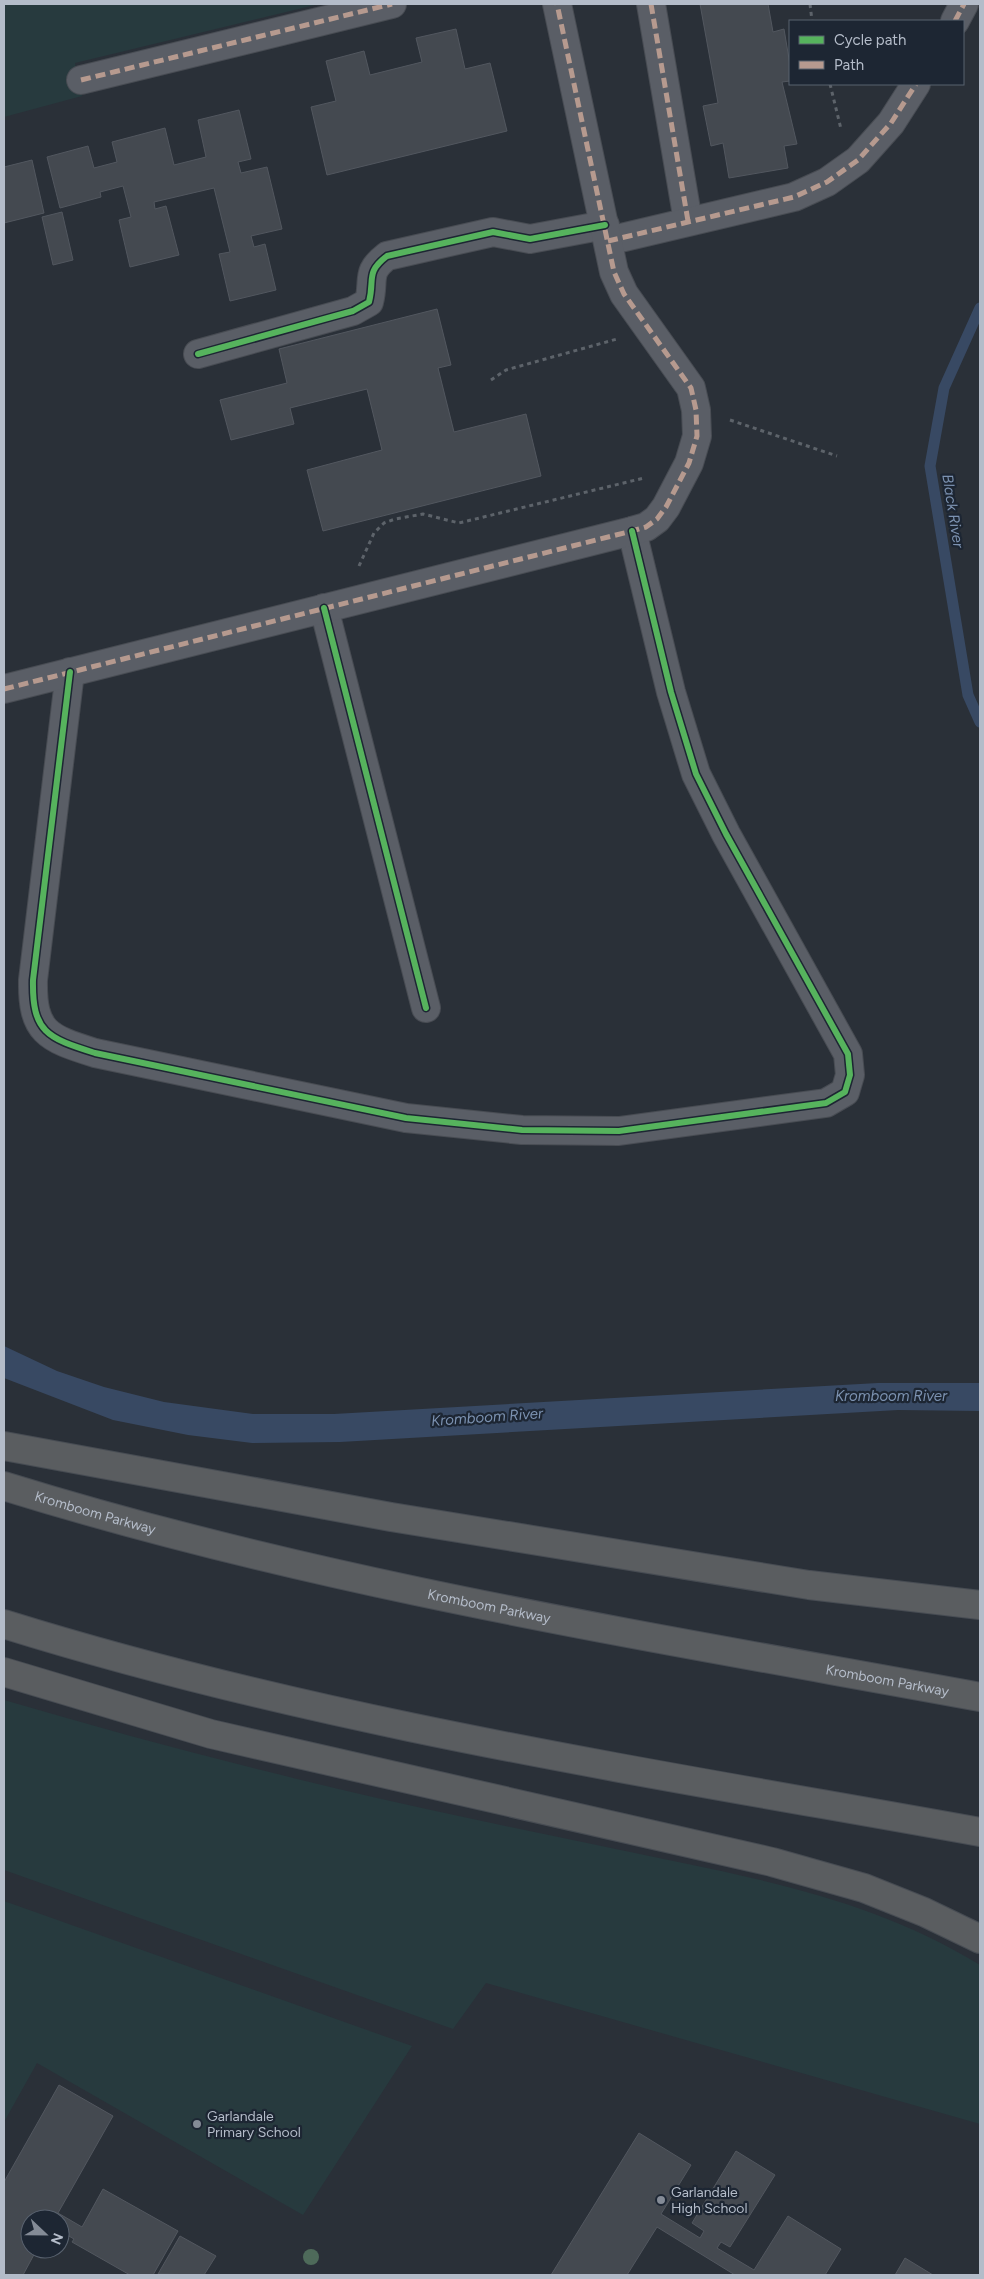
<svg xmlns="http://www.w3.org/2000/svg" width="984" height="2279" font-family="Figtree,sans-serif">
<rect width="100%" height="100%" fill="#2a3038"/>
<g fill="#273a3e">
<path d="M4 4H319L75 63 82 96 4 117Z"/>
<path d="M4 1700C157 1745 312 1785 468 1818 538 1833 608 1847 678 1862 785 1884 886 1907 980 1965V2124L486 1983 453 2029 4 1870Z"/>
<path d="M4 1901 412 2046 303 2215 37 2063 4 2122Z"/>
</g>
<path fill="#384963" d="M4 1346 57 1371 104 1387 164 1402 253 1414H334L878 1383H980V1411L898 1410 340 1442 252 1443 188 1435 113 1420 4 1378Z"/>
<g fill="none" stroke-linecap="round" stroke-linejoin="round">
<path stroke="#384963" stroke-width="11" d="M980 308 944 388 930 466 968 695 980 722"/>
</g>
<g fill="#444950" stroke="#52575f">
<path d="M700 4H768L773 32 784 29 790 65V81L782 82 797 144 784 146 788 168 729 178 723 143 711 146 703 106 718 103Z"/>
<path d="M456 29 465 69 490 63 507 131 327 175 311 107 336 101 326 61 364 51 370 75 422 62 416 38Z"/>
<path d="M239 110 251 159 238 162 241 173 267 167 282 229 251 236 254 247 265 244 276 290 230 301 219 254 230 252 214 188 154 202 155 209 166 206 179 255 130 267 119 220 131 217 123 186 100 192 101 197 60 208 47 157 88 146 94 168 117 162 112 142 165 128 174 165 206 157 198 120Z"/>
<path d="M32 160 44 213 4 223V167Z"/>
<path d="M62 212 73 260 53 265 42 217Z"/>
<path d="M437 309 451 365 438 368 454 432 526 414 541 476 323 531 307 470 382 450 367 389 290 408 294 424 231 440 220 400 287 383 279 349Z"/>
<path d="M59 2085 113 2116 58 2213 82 2227 103 2189 178 2231 153 2275H130L72 2242 74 2239 60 2231V2219H30V2249H37L23 2275H4V2182Z"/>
<path d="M639 2133 691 2165 661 2214 700 2238 704 2231 692 2223 736 2151 775 2175 730 2247 721 2242 717 2248 754 2270 788 2216 841 2249 825 2275H735L657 2227 627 2275H551Z"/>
<path d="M180 2236 216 2256 204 2275 158 2274Z"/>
<path d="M905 2258 933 2275H895Z"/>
</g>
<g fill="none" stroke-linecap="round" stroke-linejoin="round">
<defs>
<g id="minor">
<path d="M651 4 688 221"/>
<path d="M955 21 964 4"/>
<path d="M81 80 392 4"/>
<path d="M608 241 794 197 827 182 858 160 891 123 916 84"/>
<path d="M198 354 353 311 369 302C375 279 365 273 387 256L493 232 530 239 605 225"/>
<path d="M324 608 426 1008"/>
<path d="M70 672 33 980C32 1032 47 1038 95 1053L406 1118 522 1130 619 1131 826 1103 845 1092 850 1075 848 1054 726 834 696 774 671 692 632 531"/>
<path d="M4 689 632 531 646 527 657 519 666 507 689 463 697 436 696 410 691 388 624 294 614 272 557 4"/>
</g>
<g id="motorway">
<path d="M4 1446 391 1517 809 1585 980 1605"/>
<path id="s1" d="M4 1486C323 1585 653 1637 980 1697"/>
<path d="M4 1624C322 1723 653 1773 980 1832"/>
<path d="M4 1672 211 1734 772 1862 864 1888 924 1912 980 1939"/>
</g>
</defs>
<use href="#minor" stroke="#484c53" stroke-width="30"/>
<use href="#motorway" stroke="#474c53" stroke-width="30"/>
<g stroke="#5d636a" stroke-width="3" stroke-dasharray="4 4" stroke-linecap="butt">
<path d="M810 4 812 21"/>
<path d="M830 84 841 129"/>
<path d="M491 380 506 370 617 339"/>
<path d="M730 420 837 456"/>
<path d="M359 566 374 533 384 523 395 519 423 514 459 523 644 478"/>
</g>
<use href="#minor" stroke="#5a5e66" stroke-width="28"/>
<use href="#motorway" stroke="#5a5d60" stroke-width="28"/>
<g stroke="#b69a8f" stroke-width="5" stroke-dasharray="10 5" stroke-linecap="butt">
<path d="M651 4 688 221"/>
<path d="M955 21 964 4"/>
<path d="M81 80 392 4"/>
<path d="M608 241 794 197 827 182 858 160 891 123 916 84"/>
<path d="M4 689 632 531 646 527 657 519 666 507 689 463 697 436 696 410 691 388 624 294 614 272 557 4"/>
</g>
<defs>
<g id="cycleway">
<path d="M198 354 353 311 369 302C375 279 365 273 387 256L493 232 530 239 605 225"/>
<path d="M324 608 426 1008"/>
<path d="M70 672 33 980C32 1032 47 1038 95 1053L406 1118 522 1130 619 1131 826 1103 845 1092 850 1075 848 1054 726 834 696 774 671 692 632 531"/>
</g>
</defs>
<use href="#cycleway" stroke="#1d2633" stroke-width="9"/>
<use href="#cycleway" stroke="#56b35d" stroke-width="6"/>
</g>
<circle fill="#4e6a5a" cx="311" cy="2257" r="8"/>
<g fill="#848b96" stroke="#1d2633" stroke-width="2">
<circle cx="197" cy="2124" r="5"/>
<circle cx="661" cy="2200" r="5"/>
</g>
<g text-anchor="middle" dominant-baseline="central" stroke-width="4.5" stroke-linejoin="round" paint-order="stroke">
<g font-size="14" fill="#b4bcc9" stroke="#1d2633">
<text stroke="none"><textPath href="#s1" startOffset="95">Kromboom Parkway</textPath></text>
<text stroke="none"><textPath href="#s1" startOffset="500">Kromboom Parkway</textPath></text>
<text stroke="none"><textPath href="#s1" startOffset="905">Kromboom Parkway</textPath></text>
</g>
<g font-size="14" fill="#b4bcc9" stroke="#1d2633" text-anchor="start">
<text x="207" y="2116">Garlandale<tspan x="207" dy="16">Primary School</tspan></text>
<text x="671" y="2192">Garlandale<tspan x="671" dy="16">High School</tspan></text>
</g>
<g font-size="15" font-style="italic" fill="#7c92b1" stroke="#1d2633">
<text transform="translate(953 511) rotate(81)">Black River</text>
<text x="891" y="1396">Kromboom River</text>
<text transform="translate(487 1417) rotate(-4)">Kromboom River</text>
</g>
</g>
<rect width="984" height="2279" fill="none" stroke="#b4bcc9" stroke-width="10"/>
<rect x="789" y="20" width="175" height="65" fill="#1d2633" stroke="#59626f"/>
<rect x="799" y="36" width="25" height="8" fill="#56b35d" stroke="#59626f"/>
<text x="834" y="45" font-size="15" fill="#b4bcc9">Cycle path</text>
<rect x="799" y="61" width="25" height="8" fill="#b69a8f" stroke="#59626f"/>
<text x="834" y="70" font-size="15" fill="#b4bcc9">Path</text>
<g transform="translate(45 2234) rotate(112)"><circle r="24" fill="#1d2633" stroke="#59626f"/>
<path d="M0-4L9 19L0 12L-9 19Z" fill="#848b96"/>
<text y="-8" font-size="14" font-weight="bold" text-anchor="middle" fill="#b4bcc9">N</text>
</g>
</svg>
